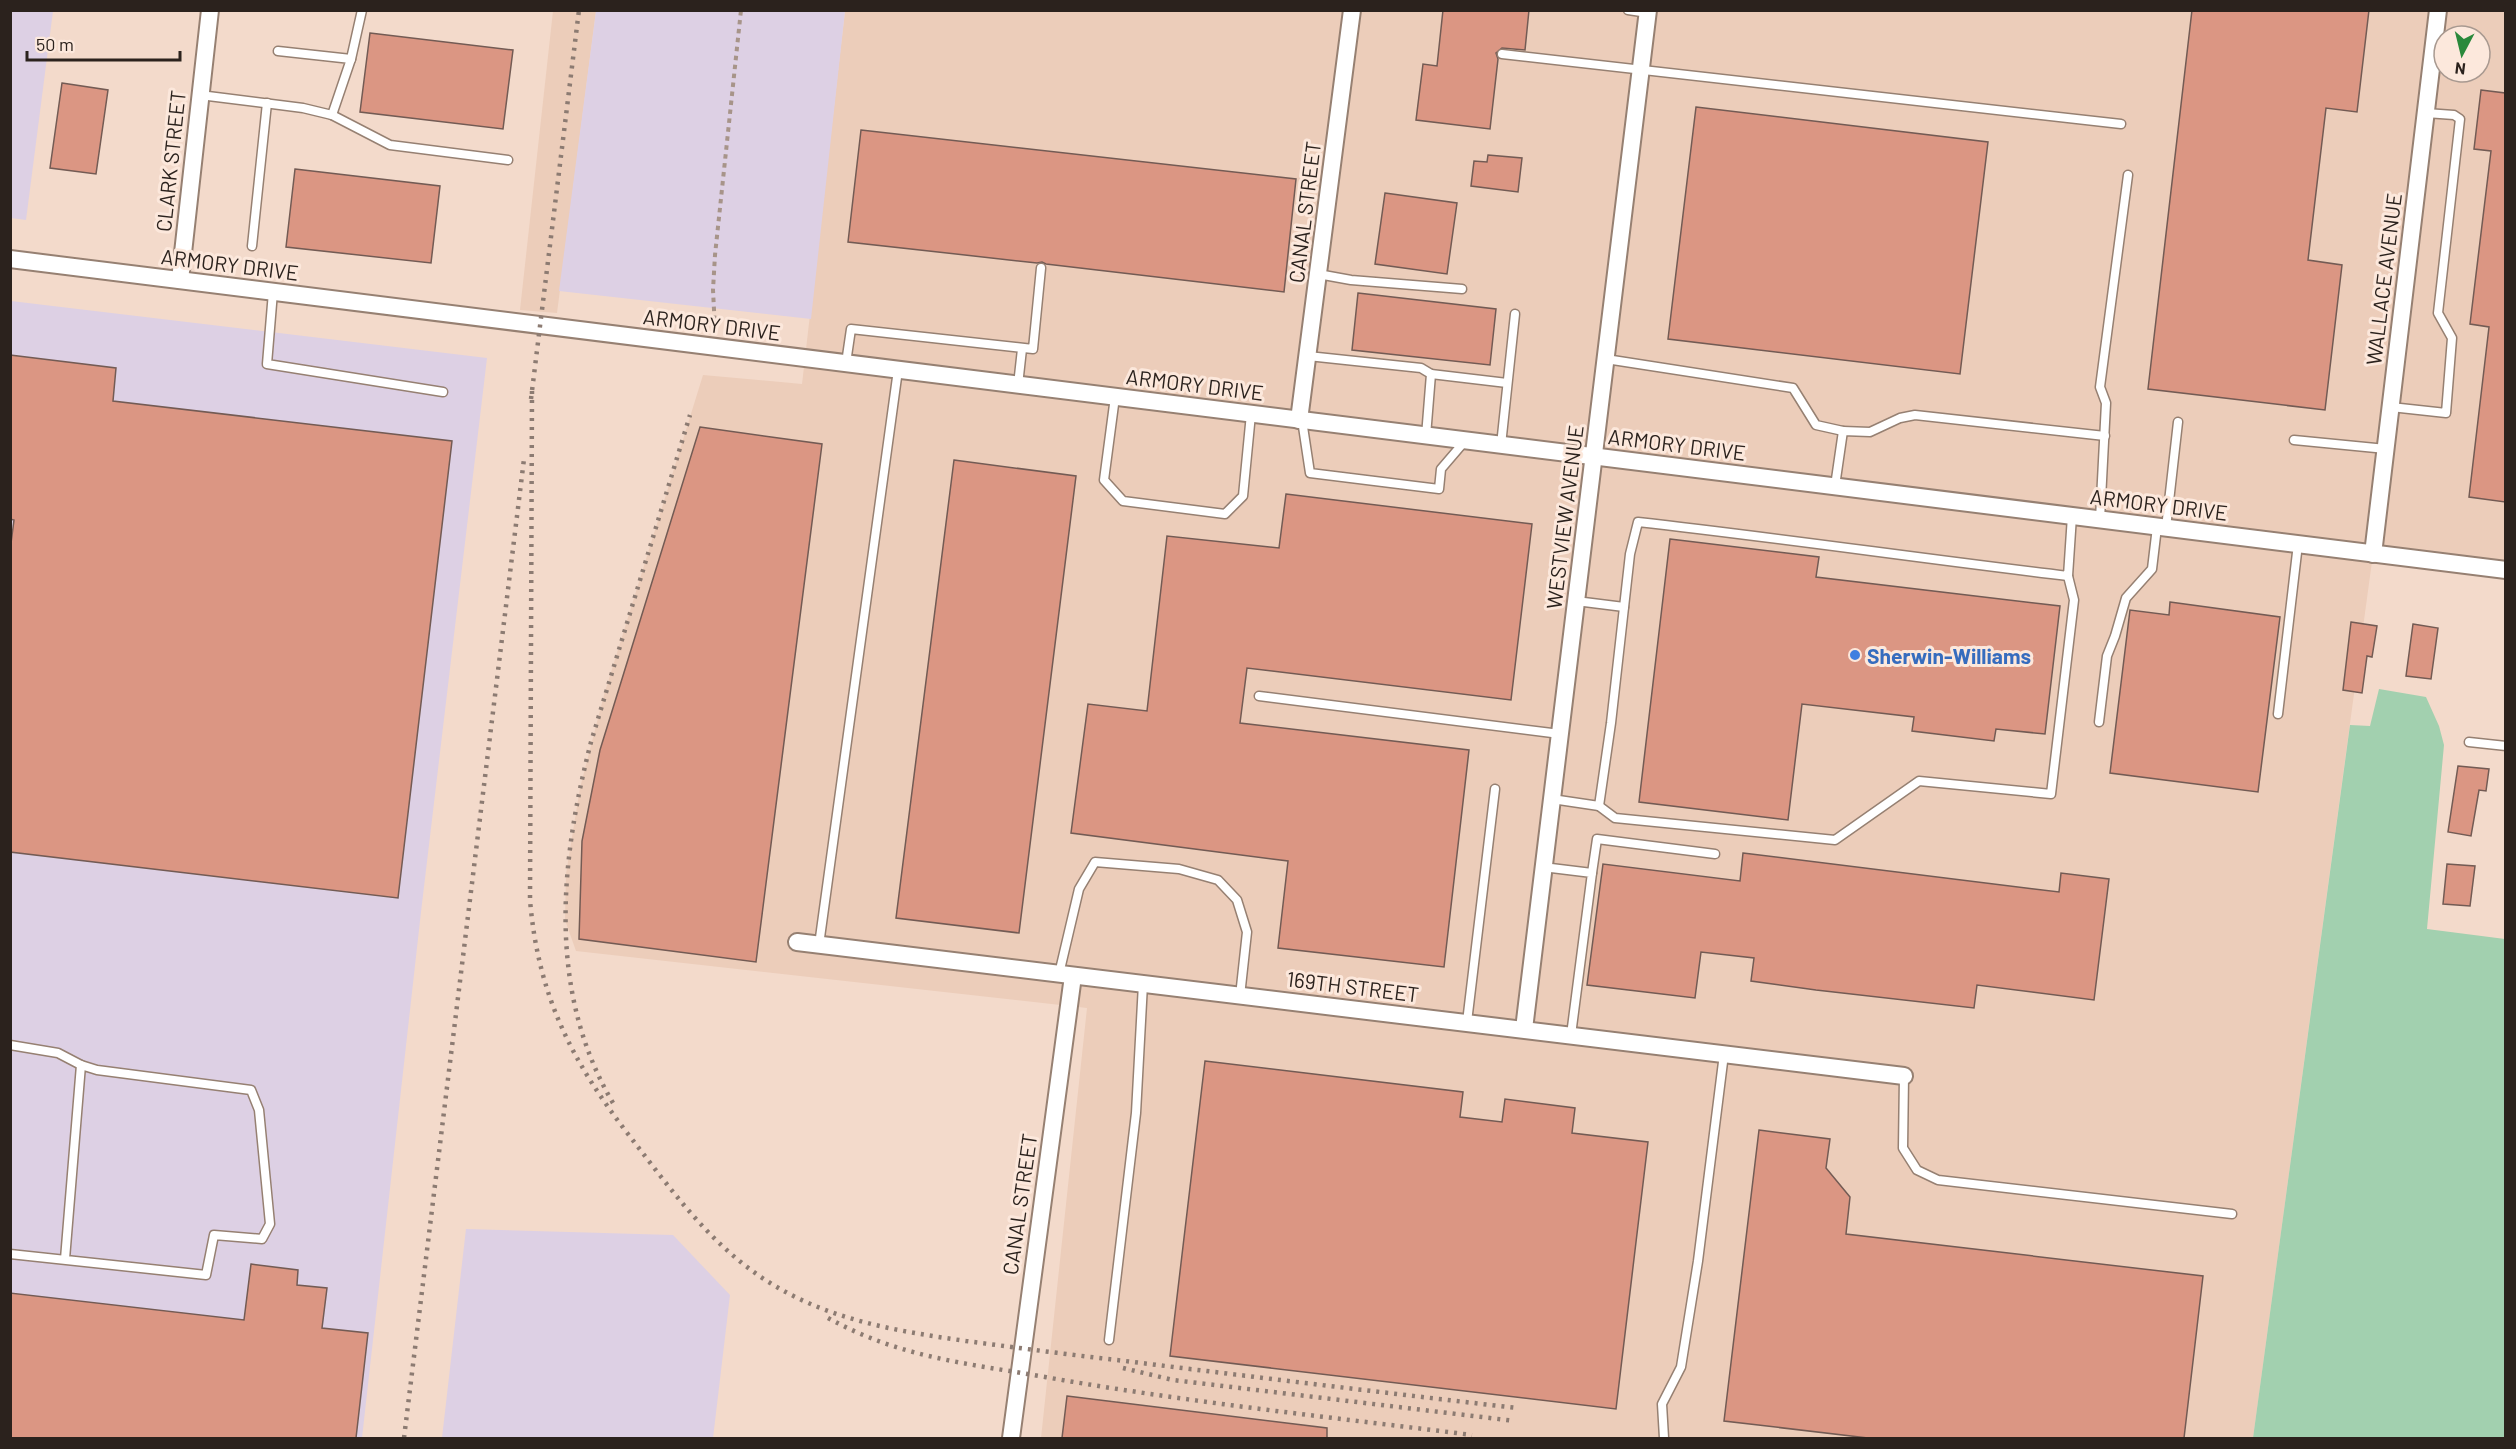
<svg xmlns="http://www.w3.org/2000/svg" width="2516" height="1449" font-family="Barlow,sans-serif">
<rect width="100%" height="100%" fill="#f3dacb"/>
<g fill="#eccdba" fill-rule="evenodd">
<path d="M553 11H596L557 313 520 310Z"/>
<path d="M845 11H2505V570L2373 554 2253 1438H1041L1087 1008 576 951 565 920 566 874 580 788 604 695 703 375 802 384ZM2444 36H2480V72H2444Z"/>
</g>
<g fill="#ddd0e4">
<path d="M11 10 53 11 26 220 11 218Z"/>
<path d="M596 11H845L811 319 559 291Z"/>
<path d="M11 301 487 358 421 912 362 1438H11Z"/>
<path d="M466 1229 673 1235 730 1295 713 1438H442Z"/>
</g>
<path fill="#a2d0af" d="M2379 689 2426 697 2439 726 2444 745 2427 929 2505 939V1438H2253L2350 725 2370 726Z"/>
<g fill="#db9683" stroke="#735b54" stroke-width="1.5">
<path d="M1443 10H1529L1525 50 1502 48 1496 53 1498 59 1490 129 1416 120 1423 64 1437 66Z"/>
<path d="M2192 10H2369L2357 112 2326 108 2308 260 2342 265 2325 410 2148 389Z"/>
<path d="M370 33 513 50 503 129 360 112Z"/>
<path d="M62 83 108 90 96 174 50 168Z"/>
<path d="M2481 90 2505 93V502L2469 497 2489 327 2470 324 2491 151 2474 149Z"/>
<path d="M1696 107 1988 142 1960 374 1668 339Z"/>
<path d="M861 130 1296 179 1284 292 1046 264 1042 262 1037 263 848 242Z"/>
<path d="M1488 155 1522 158 1518 192 1471 186 1474 161 1487 162Z"/>
<path d="M295 169 440 186 431 263 286 247Z"/>
<path d="M1385 193 1457 203 1447 274 1375 264Z"/>
<path d="M1358 293 1496 309 1490 365 1352 350Z"/>
<path d="M10 355 116 368 113 401 452 441 398 898 10 852V551L14 520 10 519Z"/>
<path d="M700 427 822 444 756 962 579 939 582 841 600 750Z"/>
<path d="M954 460 1076 476 1019 933 896 918Z"/>
<path d="M1286 494 1532 524 1511 700 1247 668 1240 723 1469 750 1444 967 1278 948 1288 861 1071 833 1088 704 1147 711 1167 536 1279 548Z"/>
<path d="M1670 539 1819 557 1816 577 2060 606 2045 734 1996 729 1994 741 1912 731 1914 717 1802 704 1788 820 1639 802Z"/>
<path d="M2170 602 2280 617 2258 792 2110 773 2130 610 2169 615Z"/>
<path d="M2351 622 2377 626 2372 657 2367 656 2362 693 2343 690Z"/>
<path d="M2413 624 2438 628 2431 679 2406 676Z"/>
<path d="M2458 766 2489 769 2486 791 2479 790 2471 836 2448 832Z"/>
<path d="M1743 853 2059 892 2061 873 2109 879 2094 1000 1977 985 1974 1008 1816 990 1751 981 1754 958 1701 952 1695 998 1587 985 1603 864 1740 881Z"/>
<path d="M2447 864 2475 866 2470 906 2443 904Z"/>
<path d="M1205 1061 1463 1092 1460 1117 1502 1122 1505 1099 1575 1108 1572 1133 1648 1142 1616 1409 1170 1356Z"/>
<path d="M1759 1130 1830 1139 1826 1168 1850 1197 1846 1234 2203 1276 2184 1438H1868L1724 1421Z"/>
<path d="M251 1264 298 1270 297 1285 327 1288 322 1328 368 1333 356 1438H10V1293L244 1320Z"/>
<path d="M1067 1396 1327 1428V1438H1062Z"/>
</g>
<g fill="none" stroke-linecap="round" stroke-linejoin="round">
<defs>
<g id="service">
<path d="M1628 10 1648 13"/>
<path d="M278 51 351 59 332 115"/>
<path d="M1502 54 2121 124"/>
<path d="M351 59 362 10"/>
<path d="M200 95 303 108 332 115 390 145 508 160"/>
<path d="M252 246 267 103"/>
<path d="M1318 274 1351 280 1462 289"/>
<path d="M273 292 267 364 443 392"/>
<path d="M1308 356 1421 368 1431 374 1426 436"/>
<path d="M1606 359 1793 388 1816 425 1843 431"/>
<path d="M846 363 851 329 1033 349 1041 268"/>
<path d="M1431 374 1507 383"/>
<path d="M1018 385 1022 349"/>
<path d="M1115 397 1104 480 1123 501 1225 514 1243 496 1251 414"/>
<path d="M2391 407 2446 413 2452 338 2438 313 2460 119 2454 115 2426 113"/>
<path d="M1302 420 1310 473 1439 489 1441 469 1465 441"/>
<path d="M2294 440 2386 449"/>
<path d="M1501 445 1515 314"/>
<path d="M1835 486 1843 431 1870 432 1900 418 1915 415 2105 436"/>
<path d="M2100 519 2106 403 2100 387 2128 175"/>
<path d="M2166 528 2178 422"/>
<path d="M1576 601 1624 607"/>
<path d="M1259 696 1560 734"/>
<path d="M2278 714 2298 544"/>
<path d="M2099 722 2107 656 2115 636 2126 598 2152 569 2157 527"/>
<path d="M2469 742 2506 746"/>
<path d="M1552 799 1599 806 1611 723 1630 554 1638 522C1781 538 1924 559 2068 576L2072 516"/>
<path d="M1599 806 1615 818 1835 840 1919 781 2051 794 2074 600 2068 576"/>
<path d="M1543 867 1592 873 1571 1035"/>
<path d="M1592 873 1597 839 1715 854"/>
<path d="M819 945 898 370"/>
<path d="M1059 974 1079 889 1095 862 1179 869 1218 880 1237 900 1247 932 1240 996"/>
<path d="M1467 1022 1495 789"/>
<path d="M10 1045 58 1053 81 1065"/>
<path d="M1904 1076 1903 1148 1917 1170 1938 1180 2232 1214"/>
<path d="M10 1254 206 1275 214 1235 262 1239 270 1224 259 1110 251 1090 97 1070 81 1065 65 1259"/>
<path d="M1109 1340 1136 1113 1143 984"/>
<path d="M1664 1438 1662 1404 1681 1367 1698 1261 1724 1054"/>
</g>
<g id="minor">
<path d="M10 259 2506 570"/>
<path d="M180 280 210 10"/>
<path d="M1299 420 1352 10"/>
<path d="M2373 554 2438 10"/>
<path d="M797 942 1904 1076"/>
<path d="M1524 1029 1648 10"/>
<path d="M1011 1438 1073 976"/>
</g>
</defs>
<use href="#service" stroke="#968072" stroke-width="11"/>
<use href="#minor" stroke="#968072" stroke-width="20"/>
<path stroke="#a79489" stroke-width="4" stroke-dasharray="4.5 4.5" stroke-linecap="butt" d="M715 329 713 290 715 255 741 10"/>
<use href="#service" stroke="#fff" stroke-width="8"/>
<use href="#minor" stroke="#fff" stroke-width="16"/>
<g stroke="#8c7b72" stroke-width="4.5" stroke-dasharray="3 6" stroke-linecap="butt">
<path d="M532 391 530 900C538 995 571 1060 628 1134 670 1188 709 1244 767 1281 828 1320 896 1331 966 1341 1019 1348 1072 1355 1125 1361 1255 1377 1386 1393 1517 1408"/>
<path d="M531 399 579 10"/>
<path d="M613 1103C547 991 560 862 591 742L690 415"/>
<path d="M828 1318C901 1358 966 1363 1045 1377 1186 1402 1329 1417 1472 1435"/>
<path d="M1123 1368 1173 1380 1515 1421"/>
<path d="M404 1438 524 459"/>
</g>
</g>
<circle fill="#3f7fe0" stroke="#fce8dc" stroke-width="2" cx="1855" cy="655" r="6"/>
<g text-anchor="middle" dominant-baseline="central" stroke-width="6" stroke-linejoin="round" paint-order="stroke">
<g font-size="21" fill="#2b221d" stroke="#fce8dc">
<text transform="translate(170 161) rotate(-84)">CLARK STREET</text>
<text transform="translate(1304 212) rotate(-83)">CANAL STREET</text>
<text transform="translate(230 264) rotate(7)">ARMORY DRIVE</text>
<text transform="translate(2383 279) rotate(-83)">WALLACE AVENUE</text>
<text transform="translate(712 324) rotate(7)">ARMORY DRIVE</text>
<text transform="translate(1195 384) rotate(7)">ARMORY DRIVE</text>
<text transform="translate(1677 444) rotate(7)">ARMORY DRIVE</text>
<text transform="translate(2159 504) rotate(7)">ARMORY DRIVE</text>
<text transform="translate(1564 517) rotate(-83)">WESTVIEW AVENUE</text>
<text transform="translate(1353 986) rotate(7)">169TH STREET</text>
<text transform="translate(1019 1204) rotate(-82)">CANAL STREET</text>
</g>
<g font-size="21" font-weight="bold" fill="#366cbe" stroke="#fce8dc" text-anchor="start">
<text x="1867" y="655">Sherwin-Williams</text>
</g>
</g>
<rect width="2516" height="1449" fill="none" stroke="#2b221d" stroke-width="24"/>
<g transform="translate(2462 54) rotate(187)"><circle r="28" fill="#fce8dc" stroke="#a89990" stroke-width="1.5"/>
<path d="M0-4.5L10 22L0 15L-10 22Z" fill="#2a893b"/>
<text y="-9" font-size="16" font-weight="bold" text-anchor="middle" fill="#2b221d">N</text>
</g>
<path d="M27 51v9h153v-9" fill="none" stroke="#2b221d" stroke-width="3"/>
<text x="36" y="51" font-size="18" fill="#2b221d" stroke="#fce8dc" stroke-width="4.5" paint-order="stroke">50 m</text>
</svg>
